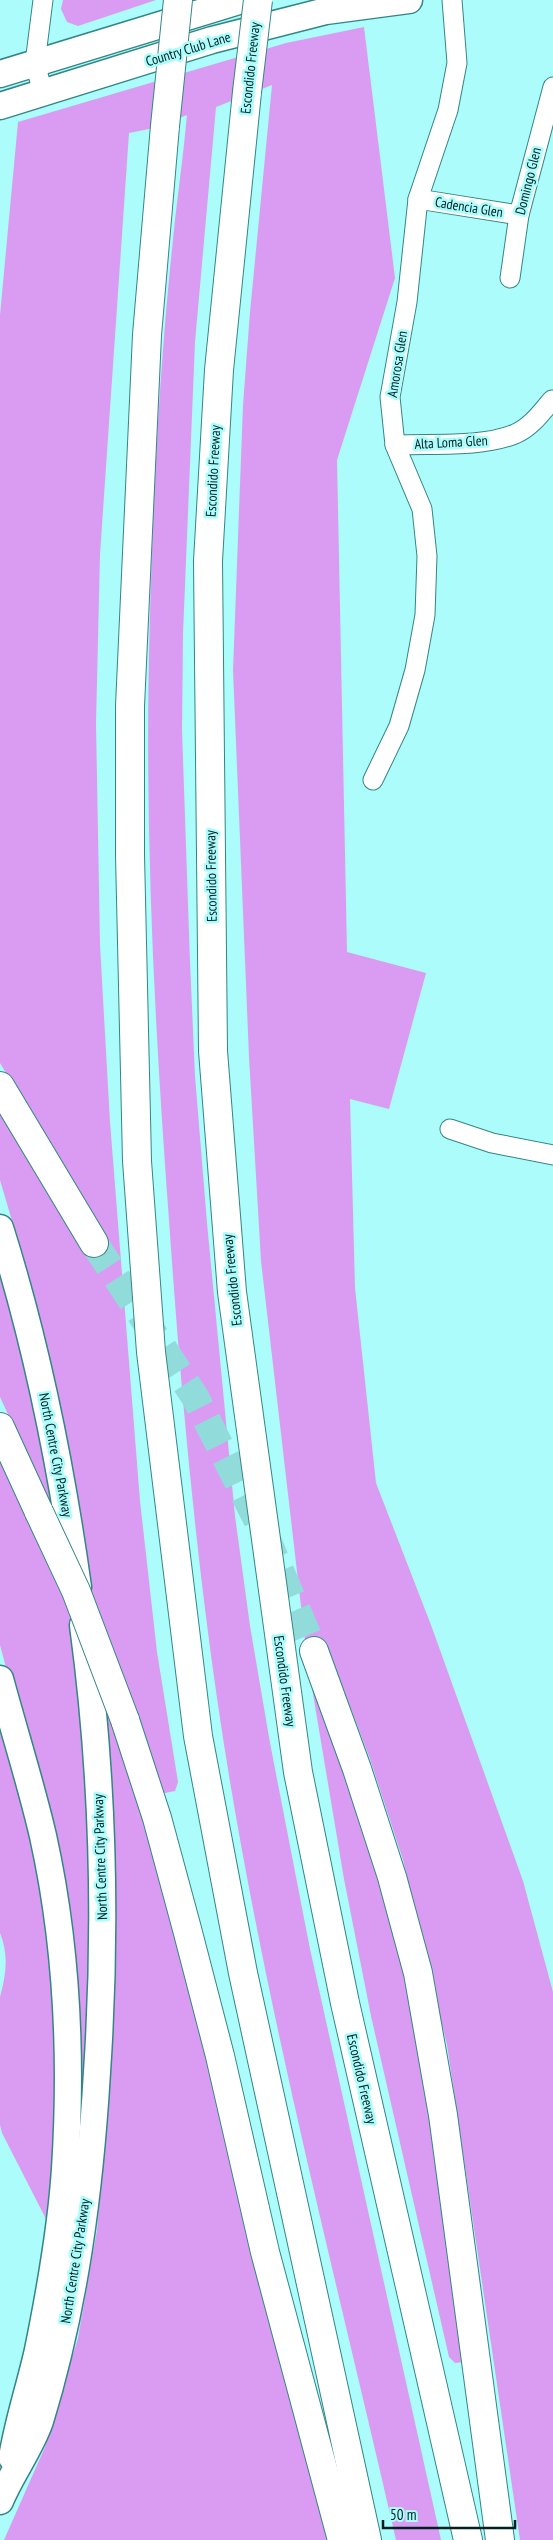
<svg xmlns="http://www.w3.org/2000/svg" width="553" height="2540" font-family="'PT Sans Narrow',sans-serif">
<rect width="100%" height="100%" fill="#acfcfc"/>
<g fill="#da9cf2">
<path d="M63 0H156L78 26 67 22 61 9Z"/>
<path d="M364 27 395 278 337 460 347 952 426 973 389 1109 350 1099 355 1288 376 1483 431 1625 523 1881 553 1992V2540H520L447 2045 403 1860 370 1759 325 1641 318 1640 307 1658 261 1261 249 1057 233 670 243 405 250 312 272 85 216 107 195 342 183 634 182 730 190 962 195 1076 207 1223 235 1516 250 1626 270 1743 310 1949 441 2540H396C332 2260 258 1982 217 1698 194 1539 180 1380 169 1220 155 1032 145 843 149 655 152 520 158 384 172 249 176 205 183 160 187 115L154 128 129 133 100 554 96 723 100 945 110 1122 140 1501 157 1652 178 1782 175 1791 165 1793 160 1790 135 1793 193 1999 327 2540H4L45 2447 78 2338 97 2230 106 2125 111 2013 50 1367 32 1289 0 1180V1107L90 1258 105 1238 0 1063V315L18 122 286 43Z"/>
<path d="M0 1257 49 1458 84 1688 95 1931 82 2162 17 1709 0 1645V1456L51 1507 0 1397Z"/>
<path d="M310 1676 331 1725 411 1974 464 2362 455 2363 449 2357 371 2016 344 1879Z"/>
<path d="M0 1703C10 1742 21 1781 29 1820 44 1903 55 1988 56 2072 57 2121 51 2171 46 2219L2 2133 0 2125V1997C6 1975 9 1955 0 1933Z"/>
</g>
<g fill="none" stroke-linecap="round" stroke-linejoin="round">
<path stroke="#92dbdb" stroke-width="28" stroke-dasharray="28 14" stroke-linecap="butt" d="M94 1243 195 1397 265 1535 314 1651"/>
<defs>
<g id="street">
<path d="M43 0 35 63 43 93"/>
<path d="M418 199 519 215"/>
<path d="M510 278 519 215 553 87"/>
<path d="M395 445C433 443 480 448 515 434 531 427 541 413 552 400"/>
<path d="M373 780 399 726 415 670 425 615 427 556 422 509 395 445 390 397 407 302 418 199 448 110 457 63 452 0"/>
<path d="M450 1129 492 1143 553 1155"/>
</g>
<g id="secondary">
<path d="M0 74 242 0"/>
<path d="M0 106 212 40 326 11 409 0"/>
<path d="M0 1228C37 1345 61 1465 78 1587"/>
<path d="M0 1679C14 1731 31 1784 43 1836 67 1944 72 2059 65 2169 61 2229 50 2291 38 2350 30 2386 18 2421 12 2458"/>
<path d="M0 2501C11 2474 31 2448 40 2421 75 2307 90 2190 97 2072 107 1923 103 1773 83 1625"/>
</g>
<g id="highway">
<path d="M247 92 219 370 208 561 213 1051 232 1292 298 1772 345 2003 468 2540"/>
<path d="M165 126 147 335 130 706V855L137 1161 151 1352 198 1736 243 1973 367 2540"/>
<path d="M0 1086 94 1243"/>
<path d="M0 1427 39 1512"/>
<path d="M314 1651 357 1769 392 1877 418 1973 443 2115 500 2540"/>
<path d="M125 1720 157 1818 187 1929 220 2056 265 2252 342 2540"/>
</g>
</defs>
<use href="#street" stroke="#338586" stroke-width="21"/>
<use href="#secondary" stroke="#338586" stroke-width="29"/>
<use href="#highway" stroke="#338586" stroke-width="30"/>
<use href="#street" stroke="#fff" stroke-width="19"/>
<use href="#secondary" stroke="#fff" stroke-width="26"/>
<use href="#highway" stroke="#fff" stroke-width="28"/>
<defs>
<g id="highway-bridge">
<path d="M247 92 258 0"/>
<path d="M165 126 178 0"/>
<path d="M39 1512 76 1591 125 1720"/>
</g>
</defs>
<use href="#highway-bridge" stroke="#338586" stroke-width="30" stroke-linecap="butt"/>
<use href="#highway-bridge" stroke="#fff" stroke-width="28"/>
</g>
<g text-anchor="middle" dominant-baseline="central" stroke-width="5" stroke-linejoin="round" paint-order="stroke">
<g font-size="14" fill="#002021" stroke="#acfcfc">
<text transform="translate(188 49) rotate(-17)">Country Club Lane</text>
<text transform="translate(250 68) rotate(-84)">Escondido Freeway</text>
<text transform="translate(528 181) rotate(-76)">Domingo Glen</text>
<text transform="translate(469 207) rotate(9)">Cadencia Glen</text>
<text transform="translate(397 364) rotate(-81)">Amorosa Glen</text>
<text transform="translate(451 442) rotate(-3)">Alta Loma Glen</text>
<text transform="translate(213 471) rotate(-87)">Escondido Freeway</text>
<text transform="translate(211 876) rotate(-91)">Escondido Freeway</text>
<text transform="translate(232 1280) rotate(-96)">Escondido Freeway</text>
<text transform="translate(56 1455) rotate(79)">North Centre City Parkway</text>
<text transform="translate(285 1681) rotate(82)">Escondido Freeway</text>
<text transform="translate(100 1857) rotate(-92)">North Centre City Parkway</text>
<text transform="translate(362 2079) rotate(77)">Escondido Freeway</text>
<text transform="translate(75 2261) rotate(-81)">North Centre City Parkway</text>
</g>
</g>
<path d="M383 2520v8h132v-8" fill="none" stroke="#002021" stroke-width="2.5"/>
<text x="390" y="2520" font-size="15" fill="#002021" stroke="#acfcfc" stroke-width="4" paint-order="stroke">50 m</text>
</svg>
